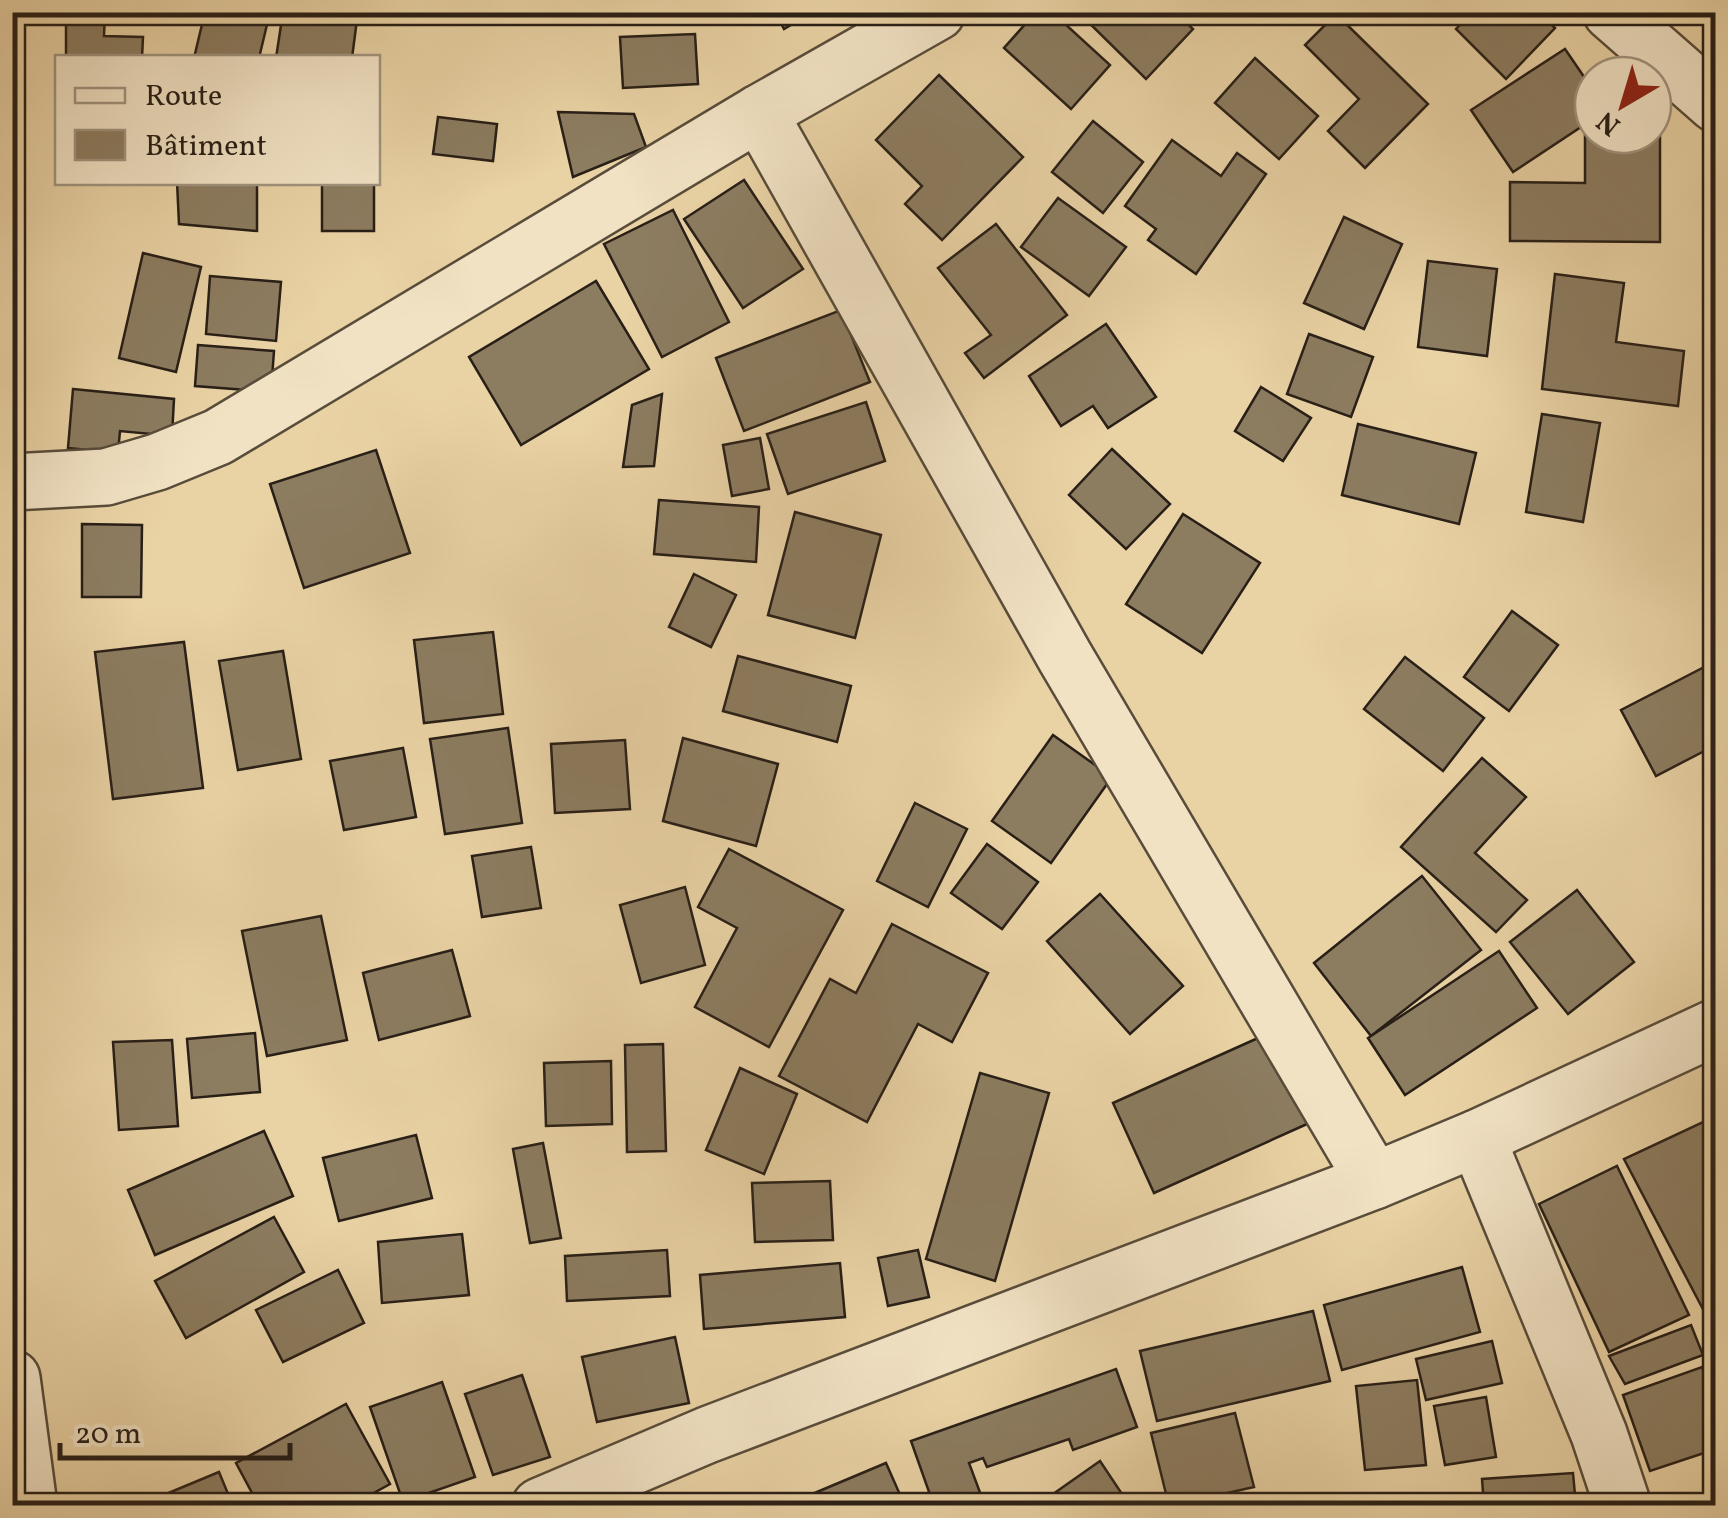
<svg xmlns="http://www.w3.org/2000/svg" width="1728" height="1518" font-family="Vollkorn,serif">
<rect width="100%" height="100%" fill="#e9d2a4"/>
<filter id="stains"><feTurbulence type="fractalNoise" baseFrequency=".002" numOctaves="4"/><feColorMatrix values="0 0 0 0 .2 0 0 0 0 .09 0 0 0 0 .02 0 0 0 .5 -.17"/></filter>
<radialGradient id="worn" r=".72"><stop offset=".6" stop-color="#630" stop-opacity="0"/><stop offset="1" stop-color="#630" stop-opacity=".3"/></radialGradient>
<g fill="#8c7c60" stroke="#281f17" stroke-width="2.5">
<path d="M66 12H105L104 36 143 37 142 58H66Z"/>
<path d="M205 12H270L259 58H194Z"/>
<path d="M283 12H358L352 58H276Z"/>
<path d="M400 12H494V13L400 14Z"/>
<path d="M775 12H813L784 29Z"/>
<path d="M1036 12H1052L1110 65 1071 109 1004 48Z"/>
<path d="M1078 12H1175L1193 29 1146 79Z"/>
<path d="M1208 12H1231L1218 24Z"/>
<path d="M1472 12H1539L1555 28 1506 79 1456 29Z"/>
<path d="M1336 14 1428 104 1365 168 1328 131 1359 99 1305 45Z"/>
<path d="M695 34 698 84 623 88 620 37Z"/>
<path d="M1565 49 1593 90V119L1513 172 1471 110Z"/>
<path d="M1255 58 1318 116 1279 159 1215 103Z"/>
<path d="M939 75 1023 157 942 240 905 204 922 186 876 140Z"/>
<path d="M558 112 634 114 646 147 573 177Z"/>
<path d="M438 117 497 124 493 161 433 154Z"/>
<path d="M1093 121 1143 162 1103 213 1052 172Z"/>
<path d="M1585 127H1593V135H1653V128H1660V242L1510 241V182L1585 183Z"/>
<path d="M1172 140 1221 176 1237 153 1266 174 1196 274 1148 240 1156 229 1125 206Z"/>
<path d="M744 180 803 269 743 308 684 219Z"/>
<path d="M177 182H257V231L179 224Z"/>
<rect x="322" y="182" width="52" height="49"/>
<path d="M1058 198 1126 247 1089 296 1021 247Z"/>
<path d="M673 210 729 322 662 357 604 244Z"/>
<path d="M1344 217 1402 244 1364 329 1304 303Z"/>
<path d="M996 224 1067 315 984 378 965 353 991 335 938 268Z"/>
<path d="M143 253 201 267 176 372 119 358Z"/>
<path d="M1428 261 1497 269 1487 356 1418 347Z"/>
<path d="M1555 274 1624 283 1616 342 1684 351 1678 406 1542 389Z"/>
<path d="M210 276 281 282 276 341 206 334Z"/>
<path d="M596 281 649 369 521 445 469 357Z"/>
<path d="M841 310 870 382 744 431 716 358Z"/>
<path d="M1106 324 1156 397 1108 428 1093 406 1061 426 1029 376Z"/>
<path d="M1309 334 1373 357 1351 417 1287 394Z"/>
<path d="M198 345 274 351 271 392 195 386Z"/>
<path d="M1261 387 1311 418 1283 461 1235 431Z"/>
<path d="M73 389 174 399 172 436 120 431 118 453 68 448Z"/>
<path d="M662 394 654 466 623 467 632 405Z"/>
<path d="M866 402 885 461 788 494 767 434Z"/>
<path d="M1542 414 1600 423 1583 522 1526 512Z"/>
<path d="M1358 424 1476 453 1459 524 1342 495Z"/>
<path d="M760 438 769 489 732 496 723 445Z"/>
<path d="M1112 449 1170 504 1126 549 1069 495Z"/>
<path d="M376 450 410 553 304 588 270 484Z"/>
<path d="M659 500 759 507 756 562 654 554Z"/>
<path d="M795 512 881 535 855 638 768 615Z"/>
<path d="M1183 514 1260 563 1202 653 1126 604Z"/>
<path d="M82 524 142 525 141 597H82Z"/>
<path d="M694 574 736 595 711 647 669 627Z"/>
<path d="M1512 611 1558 645 1509 711 1464 677Z"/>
<path d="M493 632 503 714 424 723 414 640Z"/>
<path d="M184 642 203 788 113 799 95 652Z"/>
<path d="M283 651 301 759 238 770 219 661Z"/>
<path d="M738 656 851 686 837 742 723 711Z"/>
<path d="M1405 657 1484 718 1443 771 1364 709Z"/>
<path d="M1714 662 1716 745 1656 776 1621 710Z"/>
<path d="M508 728 522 823 445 834 430 739Z"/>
<path d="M1053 735 1112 777 1051 863 992 821Z"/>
<path d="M683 738 778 764 756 846 663 821Z"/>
<path d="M625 740 630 809 555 813 551 744Z"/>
<path d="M403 748 416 817 344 830 330 761Z"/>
<path d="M1482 758 1526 797 1475 853 1527 900 1496 932 1401 847Z"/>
<path d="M915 803 967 829 928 907 877 881Z"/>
<path d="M987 844 1038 882 1002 929 951 893Z"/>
<path d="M531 847 541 908 482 917 472 856Z"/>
<path d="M729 849 843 910 769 1047 695 1007 737 928 698 907Z"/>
<path d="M1422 876 1481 950 1371 1036 1314 963Z"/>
<path d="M685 887 705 965 641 983 620 905Z"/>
<path d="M1577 890 1634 962 1568 1014 1510 942Z"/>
<path d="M1100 894 1183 986 1130 1034 1047 941Z"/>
<path d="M321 916 347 1040 267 1056 242 931Z"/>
<path d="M892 924 988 973 952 1042 918 1024 867 1122 779 1076 830 979 856 993Z"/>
<path d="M452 950 470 1016 379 1040 363 973Z"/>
<path d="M1499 951 1537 1008 1405 1095 1368 1038Z"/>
<path d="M255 1033 260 1092 192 1098 187 1039Z"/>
<path d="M1267 1034 1307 1124 1154 1193 1113 1103Z"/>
<path d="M172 1040 178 1126 119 1130 113 1042Z"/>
<path d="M663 1044 666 1151 627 1152 625 1045Z"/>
<path d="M611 1061 612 1124 546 1126 544 1063Z"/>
<path d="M740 1068 797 1094 764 1174 706 1150Z"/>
<path d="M980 1073 1049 1093 995 1281 926 1259Z"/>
<path d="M1716 1116V1334L1624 1159Z"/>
<path d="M264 1131 293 1196 155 1255 128 1190Z"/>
<path d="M416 1135 432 1198 339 1221 323 1158Z"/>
<path d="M543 1143 561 1238 530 1243 513 1149Z"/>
<path d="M1617 1166 1689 1315 1609 1352 1539 1204Z"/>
<path d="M830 1181 833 1240 755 1242 752 1183Z"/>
<path d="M274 1217 304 1272 186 1338 155 1281Z"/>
<path d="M462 1234 469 1295 382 1303 378 1242Z"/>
<path d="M667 1250 670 1296 567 1301 565 1256Z"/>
<path d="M918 1250 929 1297 888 1306 878 1258Z"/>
<path d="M840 1263 845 1317 704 1329 700 1275Z"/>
<path d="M1462 1267 1480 1332 1342 1370 1324 1305Z"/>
<path d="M338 1270 364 1323 283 1362 256 1310Z"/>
<path d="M1313 1311 1330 1381 1157 1421 1140 1351Z"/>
<path d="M1691 1325 1703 1355 1625 1384 1609 1356Z"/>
<path d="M675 1337 689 1403 597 1422 582 1357Z"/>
<path d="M1492 1341 1502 1383 1426 1400 1416 1359Z"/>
<path d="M1702 1367 1716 1405V1449L1650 1471 1623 1395Z"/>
<path d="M1116 1369 1137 1427 1073 1450 1069 1439 987 1467 983 1458 969 1463 985 1506H934L911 1441Z"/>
<path d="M522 1375 550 1457 493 1475 465 1394Z"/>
<path d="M1417 1380 1426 1465 1365 1470 1356 1386Z"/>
<path d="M442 1382 475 1477 403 1502 370 1407Z"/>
<path d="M1486 1397 1496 1457 1445 1465 1434 1406Z"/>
<path d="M346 1404 390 1484 350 1506H259L236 1463Z"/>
<path d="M1235 1413 1254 1487 1169 1506 1151 1433Z"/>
<path d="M1100 1461 1130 1506H1036Z"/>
<path d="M886 1463 905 1506H801L798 1500Z"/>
<path d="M219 1472 233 1506H171L166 1494Z"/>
<path d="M1573 1473 1576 1506H1484L1482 1479Z"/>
</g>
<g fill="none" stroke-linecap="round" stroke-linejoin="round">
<defs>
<g id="minor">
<path d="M1611 12 1716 104"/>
<path d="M759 113 1065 657 1374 1181"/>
<path d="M12 482 106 477 157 462 218 437 759 113 937 12"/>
<path d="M1477 1138 1599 1434 1623 1506"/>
<path d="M12 1378 29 1506"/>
</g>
<path id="tertiary" d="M540 1506 707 1435 1374 1181 1477 1138 1716 1027"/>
</defs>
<use href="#minor" stroke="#584c3a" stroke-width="60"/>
<use href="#tertiary" stroke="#584c3a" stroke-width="60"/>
<use href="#minor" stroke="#f1e2c4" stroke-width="55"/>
<use href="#tertiary" stroke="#f1e2c4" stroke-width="55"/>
</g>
<rect width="1728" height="1518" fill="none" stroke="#e9d2a4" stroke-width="50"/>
<rect x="15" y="15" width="1698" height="1488" fill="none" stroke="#281f17" stroke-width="5"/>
<rect x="25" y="25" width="1678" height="1468" fill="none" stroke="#281f17" stroke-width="2.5"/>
<rect x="55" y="55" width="325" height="130" fill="#f1e2c4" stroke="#a1947f" stroke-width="2.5"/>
<rect x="75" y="88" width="50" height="15" fill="#f1e2c4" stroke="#a1947f" stroke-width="2.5"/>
<text x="145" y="105" font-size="30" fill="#281f17">Route</text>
<rect x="75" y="130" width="50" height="30" fill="#8c7c60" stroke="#a1947f" stroke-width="2.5"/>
<text x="145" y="155" font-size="30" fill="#281f17">Bâtiment</text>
<g transform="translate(1623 105) rotate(218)"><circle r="48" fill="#f1e2c4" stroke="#a1947f" stroke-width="2.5"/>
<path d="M0-8L18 38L0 25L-18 38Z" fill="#8f2418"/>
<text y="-15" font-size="28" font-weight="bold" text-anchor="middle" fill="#281f17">N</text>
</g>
<path d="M60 1443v15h230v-15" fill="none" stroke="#281f17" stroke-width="5"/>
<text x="75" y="1443" font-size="30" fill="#281f17" stroke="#f1e2c4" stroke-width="8" paint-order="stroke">20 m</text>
<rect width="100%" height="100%" filter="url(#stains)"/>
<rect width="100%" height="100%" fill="url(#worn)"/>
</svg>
